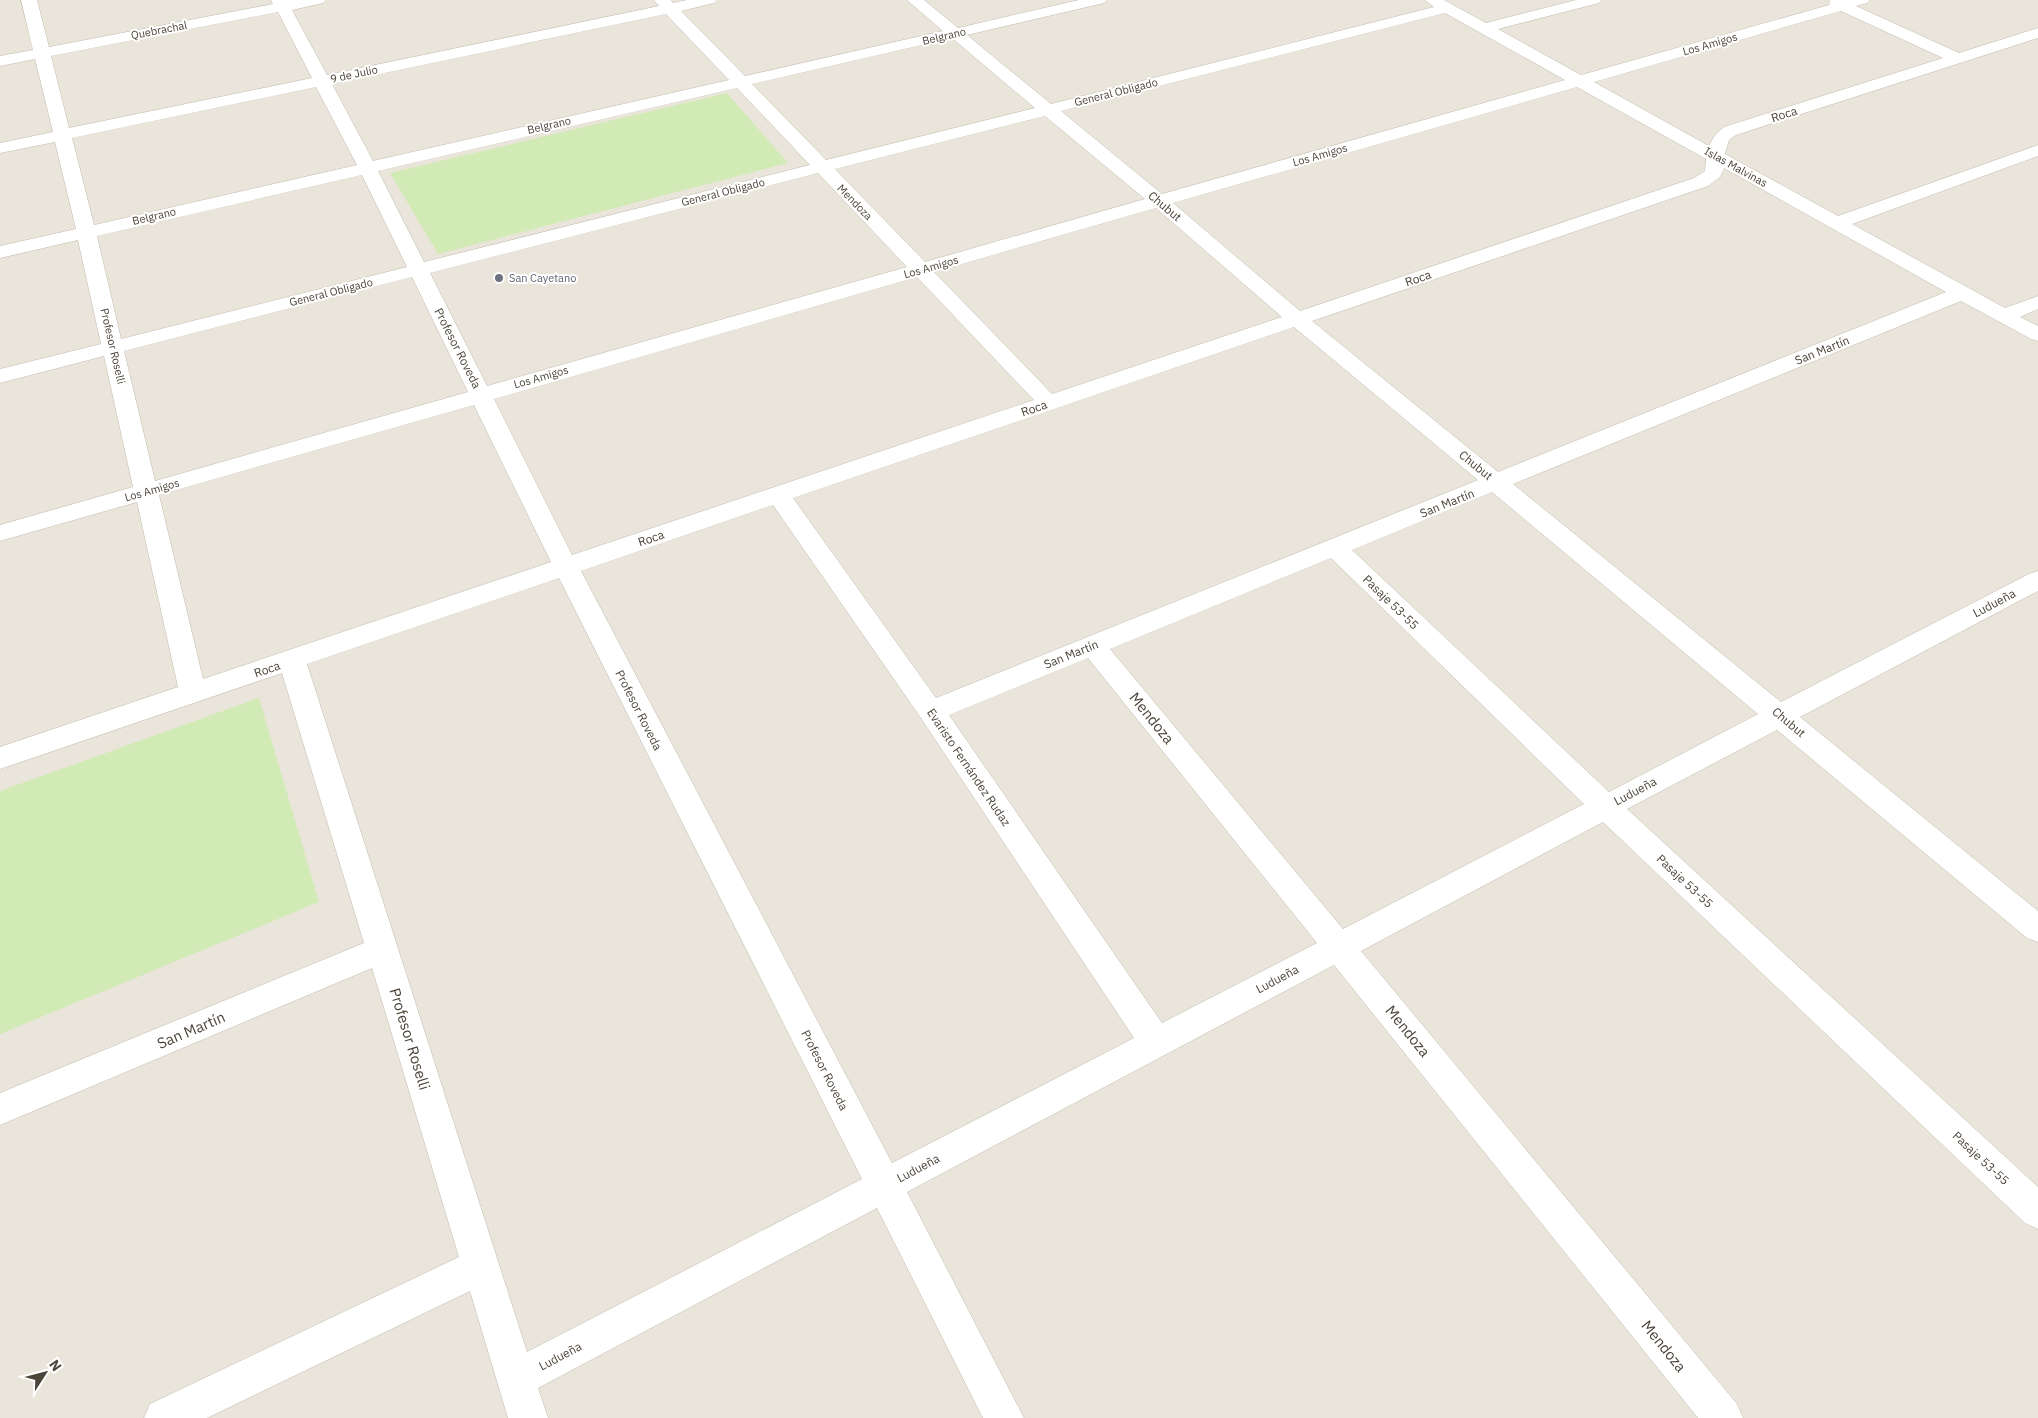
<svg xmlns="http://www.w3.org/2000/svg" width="2038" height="1418" font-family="'IBM Plex Sans',sans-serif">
<rect width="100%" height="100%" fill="#f6f3ec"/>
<rect fill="#eae5da" x="0" y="0" width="2038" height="1418"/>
<g fill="#d2eab5">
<path d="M727 93 788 163 438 254 390 173Z"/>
<path d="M259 698 319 902 0 1034V791Z"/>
</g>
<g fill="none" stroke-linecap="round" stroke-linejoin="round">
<defs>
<path id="minor" d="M21 0H37L49 47 273 4 271 0H326L323 3 292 10 327 75 659 6 654 0H671L673 3 687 0H717L714 3 681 11 745 76 943 31 907 0H924L958 28 1079 0H1107L1104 3 967 35 1051 104 1434 7 1425 0H1444L1486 23 1576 0H1602L1599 3 1498 29 1581 75 1829 5 1830 0H1870L1867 3 1856 6 1959 53 2038 28V38L1736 135 1729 140 1725 154 1838 216 2038 145V156L1852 224 2005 308 2038 296V309L2020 317 2038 326V341L2031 339 1961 301 1513 484 1781 702 2029 574 2038 571V591L1800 717 2038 911V942L2027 938 1777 730 1627 809 2038 1187V1229L2025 1223 1603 822 1361 951 1737 1404 1743 1418H1698L1334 965 907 1192 1024 1418H983L877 1208 538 1388 548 1418H508L470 1291 207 1418H144L150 1404 459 1257 372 968 0 1125V1093L364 943 282 673 0 769V747L178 687 137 502 0 541V525L133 487 104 356 0 383V369L101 344 78 240 0 258V246L76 229 55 142 0 153V143L53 132 35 59 0 66V56L33 50ZM1841 11 1943 58 1724 127 1715 135 1709 146 1594 82ZM278 12 312 78 69 128 51 56ZM1445 13 1565 80 1162 194 1061 111ZM666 14 729 80 373 161 332 84ZM952 38 1035 108 826 160 752 84ZM316 87 357 165 94 225 72 138ZM1577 87 1706 159 1705 171 1694 178 1300 311 1173 203ZM737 88 810 165 424 262 378 171ZM1045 116 1145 199 925 262 835 169ZM1724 168 1946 292 1498 472 1312 321 1708 186 1720 177ZM818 173 907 267 487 386 430 273ZM362 175 407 267 121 339 97 236ZM1156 208 1282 317 1052 394 934 272ZM412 277 468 392 155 481 124 351ZM917 277 1034 400 572 555 494 399ZM1294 327 1478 480 936 698 793 498ZM474 405 551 562 203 679 159 495ZM1492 492 1758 714 1609 792 1352 550ZM773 505 921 718 1134 1038 892 1163 581 571ZM1331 558 1584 804 1343 929 1110 649ZM559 578 862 1179 527 1352 307 664ZM1088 658 1317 943 1162 1023 949 715Z"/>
</defs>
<use href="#minor" stroke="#c2bbae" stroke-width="1"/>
<use href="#minor" fill="#fff" fill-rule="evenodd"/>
</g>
<circle fill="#6b7280" stroke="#fff" stroke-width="2" cx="499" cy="278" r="5"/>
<g text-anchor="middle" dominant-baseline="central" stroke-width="4" stroke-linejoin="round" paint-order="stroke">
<g font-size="11" fill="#4b4439" stroke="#fff">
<text transform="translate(159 30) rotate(-11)">Quebrachal</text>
<text transform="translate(944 36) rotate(-13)">Belgrano</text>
<text transform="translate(1710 44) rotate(-16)">Los Amigos</text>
<text transform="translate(354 74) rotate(-12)">9 de Julio</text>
<text transform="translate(1116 92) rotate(-14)">General Obligado</text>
<text transform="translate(549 125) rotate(-13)">Belgrano</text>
<text transform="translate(1320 155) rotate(-16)">Los Amigos</text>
<text transform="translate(1736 167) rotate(29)">Islas Malvinas</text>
<text transform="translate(723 192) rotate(-14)">General Obligado</text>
<text transform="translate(855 202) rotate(46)">Mendoza</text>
<text transform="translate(154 216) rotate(-13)">Belgrano</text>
<text transform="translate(931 267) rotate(-16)">Los Amigos</text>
<text transform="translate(331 292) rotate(-14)">General Obligado</text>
<text transform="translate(113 346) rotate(77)">Profesor Roselli</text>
<text transform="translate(541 377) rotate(-16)">Los Amigos</text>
<text transform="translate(152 490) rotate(-16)">Los Amigos</text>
</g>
<g font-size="11" fill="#5b616d" stroke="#fff" text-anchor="start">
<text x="509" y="278">San Cayetano</text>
</g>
<g font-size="12" fill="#4b4439" stroke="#fff">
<text transform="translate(1784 114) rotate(-18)">Roca</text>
<text transform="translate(1165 206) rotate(40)">Chubut</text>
<text transform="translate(1418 278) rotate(-19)">Roca</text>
<text transform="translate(458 348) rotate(63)">Profesor Roveda</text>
<text transform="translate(1822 350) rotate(-22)">San Martín</text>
<text transform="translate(1034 408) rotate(-19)">Roca</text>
<text transform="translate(1476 465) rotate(39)">Chubut</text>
<text transform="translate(1447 503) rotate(-22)">San Martín</text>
<text transform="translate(651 538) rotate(-19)">Roca</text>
<text transform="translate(1391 602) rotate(44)">Pasaje 53-55</text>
<text transform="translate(1994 603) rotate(-28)">Ludueña</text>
<text transform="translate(1071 654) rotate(-22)">San Martín</text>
<text transform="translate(267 669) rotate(-19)">Roca</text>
<text transform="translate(639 710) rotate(63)">Profesor Roveda</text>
<text transform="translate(1789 722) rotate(40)">Chubut</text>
<text transform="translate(969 767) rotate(56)">Evaristo Fernández Rudaz</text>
<text transform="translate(1635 791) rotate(-28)">Ludueña</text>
<text transform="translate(1685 881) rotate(43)">Pasaje 53-55</text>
<text transform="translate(1277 979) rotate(-28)">Ludueña</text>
<text transform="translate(825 1070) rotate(63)">Profesor Roveda</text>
<text transform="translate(1981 1158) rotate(43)">Pasaje 53-55</text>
<text transform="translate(918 1168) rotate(-28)">Ludueña</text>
<text transform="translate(560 1356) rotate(-28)">Ludueña</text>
</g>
<g font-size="15" fill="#4b4439" stroke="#fff">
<text transform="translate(1152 718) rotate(51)">Mendoza</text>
<text transform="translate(191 1030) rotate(-23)">San Martín</text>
<text transform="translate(1408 1031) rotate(51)">Mendoza</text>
<text transform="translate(410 1039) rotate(73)">Profesor Roselli</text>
<text transform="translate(1664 1346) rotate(51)">Mendoza</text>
</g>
</g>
<g transform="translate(45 1373) rotate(54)" stroke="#ffffff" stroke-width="4" paint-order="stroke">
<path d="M0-4L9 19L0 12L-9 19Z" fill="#4b4439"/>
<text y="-8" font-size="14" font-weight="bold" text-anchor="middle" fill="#4b4439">N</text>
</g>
</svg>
